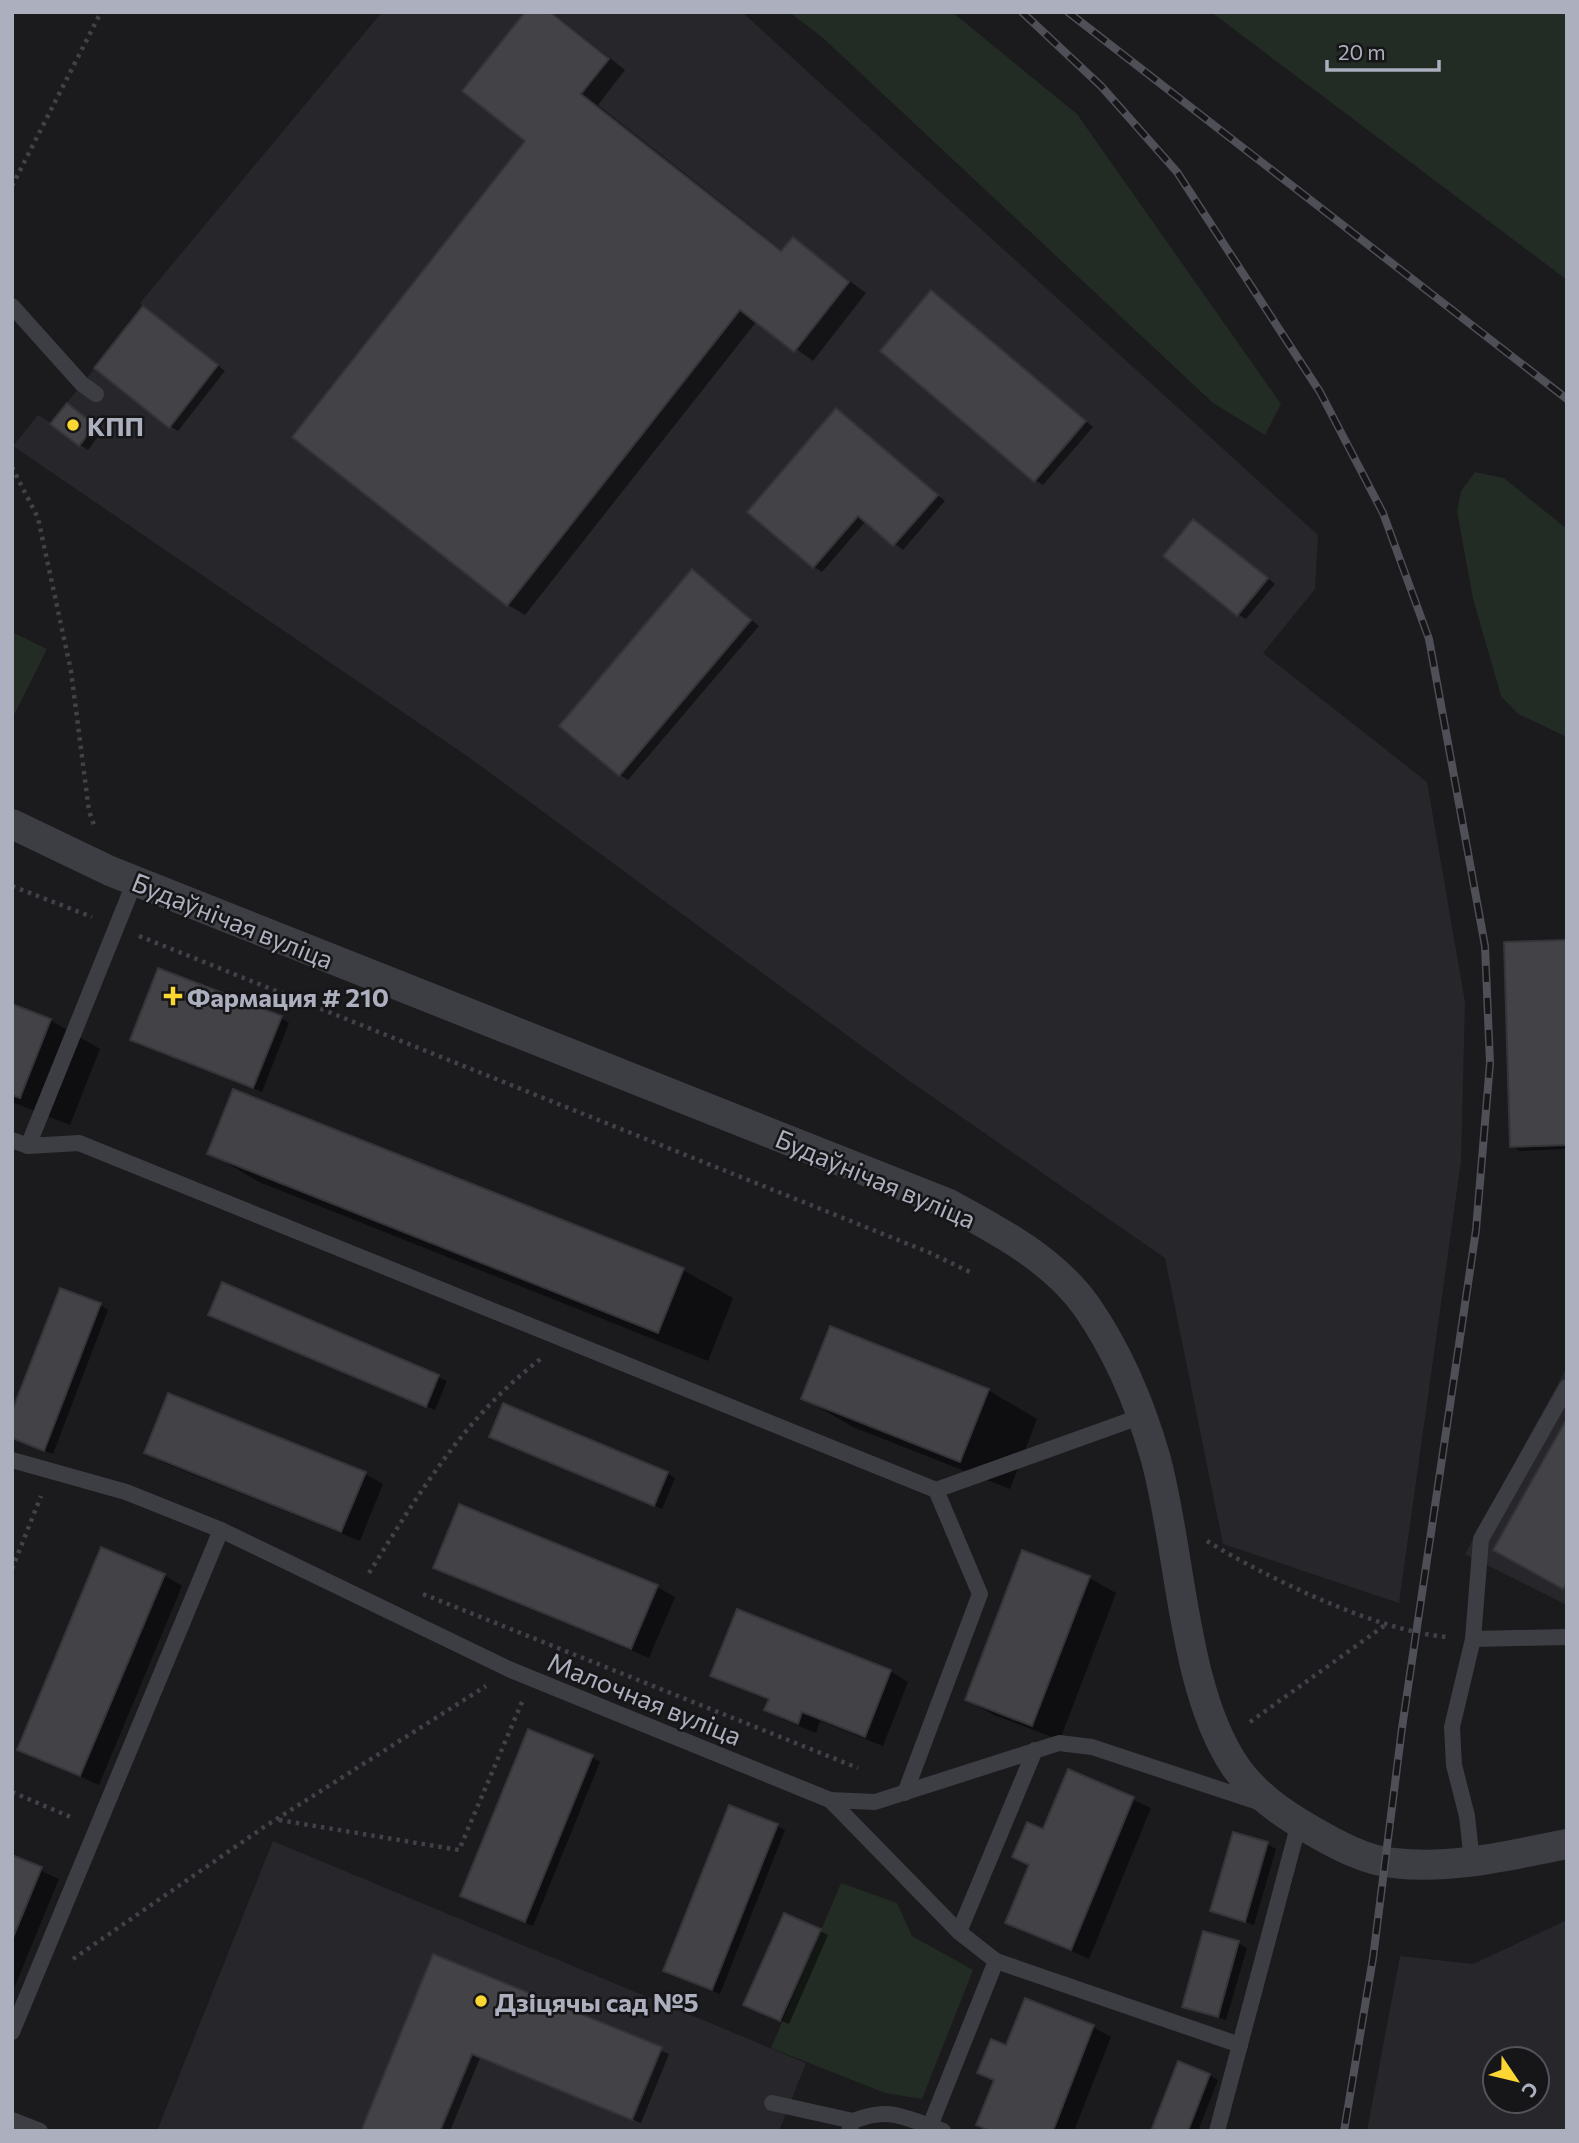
<svg xmlns="http://www.w3.org/2000/svg" width="1579" height="2143" font-family="Commissioner,sans-serif">
<rect width="100%" height="100%" fill="#1b1a1d"/>
<g fill="#27262a" fill-rule="evenodd">
<path d="M382 12H742L1318 535 1315 589 1263 653 1427 782 1465 1002 1461 1161 1399 1603 1223 1544 1165 1258 908 1080 467 756 13 446 38 415 51 423 143 307 140 303Z"/>
<path d="M1567 1367V1605L1465 1554Z"/>
<path d="M273 1841 806 2063 779 2131H157Z"/>
<path d="M1567 1920V2131H1367L1400 1956 1473 1964ZM1537 2059V2101H1495V2059Z"/>
</g>
<g fill="#222b24">
<path d="M789 12H952L1077 114 1281 404 1265 435 1213 403 822 37Z"/>
<path d="M1211 12H1567V280Z"/>
<path d="M1475 472 1504 478 1567 529V737L1518 714 1501 696 1473 599 1457 511 1461 491Z"/>
<path d="M12 632 47 649 12 719Z"/>
<path d="M841 1883 897 1903 912 1936 973 1970 922 2099 885 2093 771 2048Z"/>
</g>
<g fill="#0007">
<path d="M527 12H552L625 70 598 105 783 251 793 239 866 293 813 361 757 321 525 615 508 605 528 141Z"/>
<path d="M932 292 1093 427 1043 485 1035 480Z"/>
<path d="M152 313 225 371 178 431 170 426Z"/>
<path d="M76 410 102 431 88 450 80 445Z"/>
<path d="M836 410 945 501 903 550 866 521 822 572 814 567Z"/>
<path d="M692 571 759 626 628 780 620 775Z"/>
<path d="M1269 579 1275 584 1246 619 1239 615Z"/>
<path d="M1567 941V1149L1520 1151 1512 1146Z"/>
<path d="M12 1005 50 1020 100 1049 70 1125 12 1102Z"/>
<path d="M281 1018 289 1023 262 1092 140 1044Z"/>
<path d="M210 1153 683 1270 733 1298 708 1361 259 1182Z"/>
<path d="M223 1285 447 1381 435 1410 219 1319Z"/>
<path d="M100 1305 108 1310 53 1454 12 1438V1416Z"/>
<path d="M988 1390 1037 1419 1010 1489 853 1427 803 1398Z"/>
<path d="M491 1437 667 1473 675 1478 662 1509Z"/>
<path d="M146 1452 365 1474 383 1484 360 1541 164 1463Z"/>
<path d="M435 1567 657 1587 675 1597 649 1658 453 1577Z"/>
<path d="M164 1575 182 1586 99 1785 19 1749Z"/>
<path d="M1089 1578 1116 1593 1060 1740 994 1715 967 1700Z"/>
<path d="M890 1671 908 1682 883 1746 820 1721 816 1733 784 1720 766 1710 770 1701 712 1675Z"/>
<path d="M592 1757 600 1762 533 1926 470 1900Z"/>
<path d="M1069 1771 1151 1808 1089 1959 1007 1922 1030 1866 1014 1857 1044 1831Z"/>
<path d="M777 1826 785 1830 720 1994 674 1975Z"/>
<path d="M1267 1844 1276 1849 1254 1925 1212 1910Z"/>
<path d="M12 1857 59 1879 12 1993Z"/>
<path d="M820 1931 828 1935 789 2024 754 2009Z"/>
<path d="M1238 1943 1247 1948 1226 2020 1184 2006Z"/>
<path d="M434 1956 669 2054 641 2123 480 2058 450 2131H362Z"/>
<path d="M1093 2027 1111 2037 1074 2131H989L978 2125 995 2081 979 2072 1007 2048Z"/>
<path d="M1209 2075 1218 2080 1198 2131H1153Z"/>
</g>
<g fill="#424247" stroke="#353439" stroke-width="2">
<path d="M525 12H550L609 59 581 94 781 251 793 237 849 282 794 352 740 310 507 606 292 437 525 141 462 91Z"/>
<path d="M931 290 1086 421 1034 482 880 351Z"/>
<path d="M143 306 218 365 169 428 94 368Z"/>
<path d="M67 403 95 425 79 446 50 424Z"/>
<path d="M836 408 938 495 893 546 858 516 813 568 747 512Z"/>
<path d="M1193 519 1268 578 1237 616 1163 556Z"/>
<path d="M692 569 751 620 619 776 559 726Z"/>
<path d="M1567 940V1145L1510 1147 1504 942Z"/>
<path d="M158 968 282 1016 253 1088 130 1040Z"/>
<path d="M12 1004 51 1019 20 1098 12 1095Z"/>
<path d="M233 1089 684 1268 658 1333 207 1154Z"/>
<path d="M222 1282 439 1375 426 1407 208 1315Z"/>
<path d="M60 1288 101 1303 44 1451 12 1438V1411Z"/>
<path d="M830 1326 989 1389 960 1462 801 1399Z"/>
<path d="M168 1393 366 1472 341 1532 144 1453Z"/>
<path d="M503 1403 668 1472 654 1506 489 1437Z"/>
<path d="M1567 1418V1583L1563 1589 1493 1550Z"/>
<path d="M459 1504 658 1585 631 1649 433 1568Z"/>
<path d="M101 1547 165 1574 80 1776 17 1750Z"/>
<path d="M1022 1550 1090 1576 1032 1726 965 1700Z"/>
<path d="M737 1609 891 1670 865 1737 802 1712 798 1724 764 1710 769 1699 710 1676Z"/>
<path d="M528 1729 593 1755 525 1922 460 1896Z"/>
<path d="M1068 1769 1134 1797 1071 1950 1005 1923 1029 1865 1012 1857 1027 1822 1043 1829Z"/>
<path d="M729 1805 778 1824 712 1990 663 1971Z"/>
<path d="M1233 1832 1268 1842 1245 1922 1210 1911Z"/>
<path d="M12 1855 42 1867 12 1940Z"/>
<path d="M784 1913 821 1929 780 2021 743 2005Z"/>
<path d="M1203 1931 1239 1941 1218 2017 1182 2007Z"/>
<path d="M433 1954 662 2047 632 2120 472 2054 440 2131H361Z"/>
<path d="M1025 1998 1094 2025 1053 2131H990L976 2125 994 2080 977 2073 991 2039 1006 2045Z"/>
<path d="M1178 2061 1210 2074 1188 2131H1151Z"/>
</g>
<g fill="none" stroke-linecap="round" stroke-linejoin="round">
<g stroke="#414249" stroke-width="4.5" stroke-dasharray="3.5 5" stroke-linecap="butt">
<path d="M12 186 101 12"/>
<path d="M12 467 38 518 71 671 89 811 94 825"/>
<path d="M12 886 92 917"/>
<path d="M139 936 928 1252 972 1273"/>
<path d="M1207 1541C1267 1578 1379 1632 1448 1637"/>
<path d="M12 1569 41 1496"/>
<path d="M369 1573C420 1492 465 1416 542 1358"/>
<path d="M423 1594 858 1768"/>
<path d="M1250 1722 1388 1623"/>
<path d="M12 1792 73 1818"/>
<path d="M279 1820 459 1850 522 1702"/>
<path d="M73 1959 264 1827 486 1686"/>
</g>
<g stroke="#3d3d44" stroke-width="16">
<path d="M12 306 82 384 96 394"/>
<path d="M12 1140 28 1146 135 881"/>
<path d="M28 1146 79 1143 936 1490 1142 1416"/>
<path d="M12 1460 126 1492 221 1530 511 1670 830 1800 875 1802 1059 1743 1092 1747 1258 1802"/>
<path d="M1473 1639 1567 1637"/>
<path d="M905 1793 980 1594 936 1490"/>
<path d="M830 1800 959 1932 1035 1750"/>
<path d="M1472 1862 1467 1816 1454 1765 1452 1727 1473 1639 1481 1539 1567 1387"/>
<path d="M996 1961 1240 2045"/>
<path d="M12 2032 221 1530"/>
<path d="M772 2103 853 2121"/>
<path d="M12 2120 40 2131"/>
<path d="M849 2131 853 2121C886 2108 899 2115 930 2126"/>
<path d="M943 2131 930 2126 996 1961 959 1932"/>
<path d="M1217 2131 1299 1823"/>
</g>
<path stroke="#3d3d44" stroke-width="30" d="M12 824 110 871 949 1204C999 1231 1054 1260 1087 1307 1118 1352 1140 1404 1155 1456 1181 1549 1182 1688 1235 1766 1254 1794 1282 1813 1311 1830 1335 1844 1366 1861 1394 1863 1452 1870 1510 1855 1567 1844"/>
<defs>
<g id="rail">
<path d="M1022 12 1101 86 1177 172 1320 392 1383 513 1429 639 1485 946 1490 1063 1476 1230 1402 1728 1373 1958 1344 2131"/>
<path d="M1068 12 1567 399"/>
</g>
</defs>
<use href="#rail" stroke="#4e4f57" stroke-width="8"/>
<use href="#rail" stroke="#161518" stroke-width="5" stroke-dasharray="16" stroke-linecap="butt"/>
</g>
<g fill="#fcd633" stroke="#161518" stroke-width="2.5">
<circle cx="73" cy="425" r="7"/>
<path d="M169.5 985.5h7v7h7v7h-7v7h-7v-7h-7v-7h7z"/>
<circle cx="481" cy="2001" r="7"/>
</g>
<g text-anchor="middle" dominant-baseline="central" stroke-width="5" stroke-linejoin="round" paint-order="stroke">
<g font-size="26" font-weight="bold" fill="#acafbd" stroke="#161518" text-anchor="start">
<text x="87" y="425">КПП</text>
<text x="187" y="996">Фармация # 210</text>
<text x="495" y="2001">Дзіцячы сад №5</text>
</g>
<g font-size="26" fill="#acafbd" stroke="#161518">
<text transform="translate(233 920) rotate(22)">Будаўнічая вуліца</text>
<text transform="translate(876 1178) rotate(23)">Будаўнічая вуліца</text>
<text transform="translate(645 1698) rotate(22)">Малочная вуліца</text>
</g>
</g>
<rect width="1579" height="2143" fill="none" stroke="#acafbd" stroke-width="28"/>
<g transform="translate(1516 2080) rotate(125)"><circle r="33" fill="#161518" stroke="#52535a" stroke-width="2"/>
<path d="M0-5L12 26L0 18L-12 26Z" fill="#fcd633"/>
<text y="-10" font-size="19" font-weight="bold" text-anchor="middle" fill="#acafbd">С</text>
</g>
<path d="M1327 60v10h112v-10" fill="none" stroke="#acafbd" stroke-width="3.5"/>
<text x="1338" y="60" font-size="21" fill="#acafbd" stroke="#161518" stroke-width="5" paint-order="stroke">20 m</text>
</svg>
